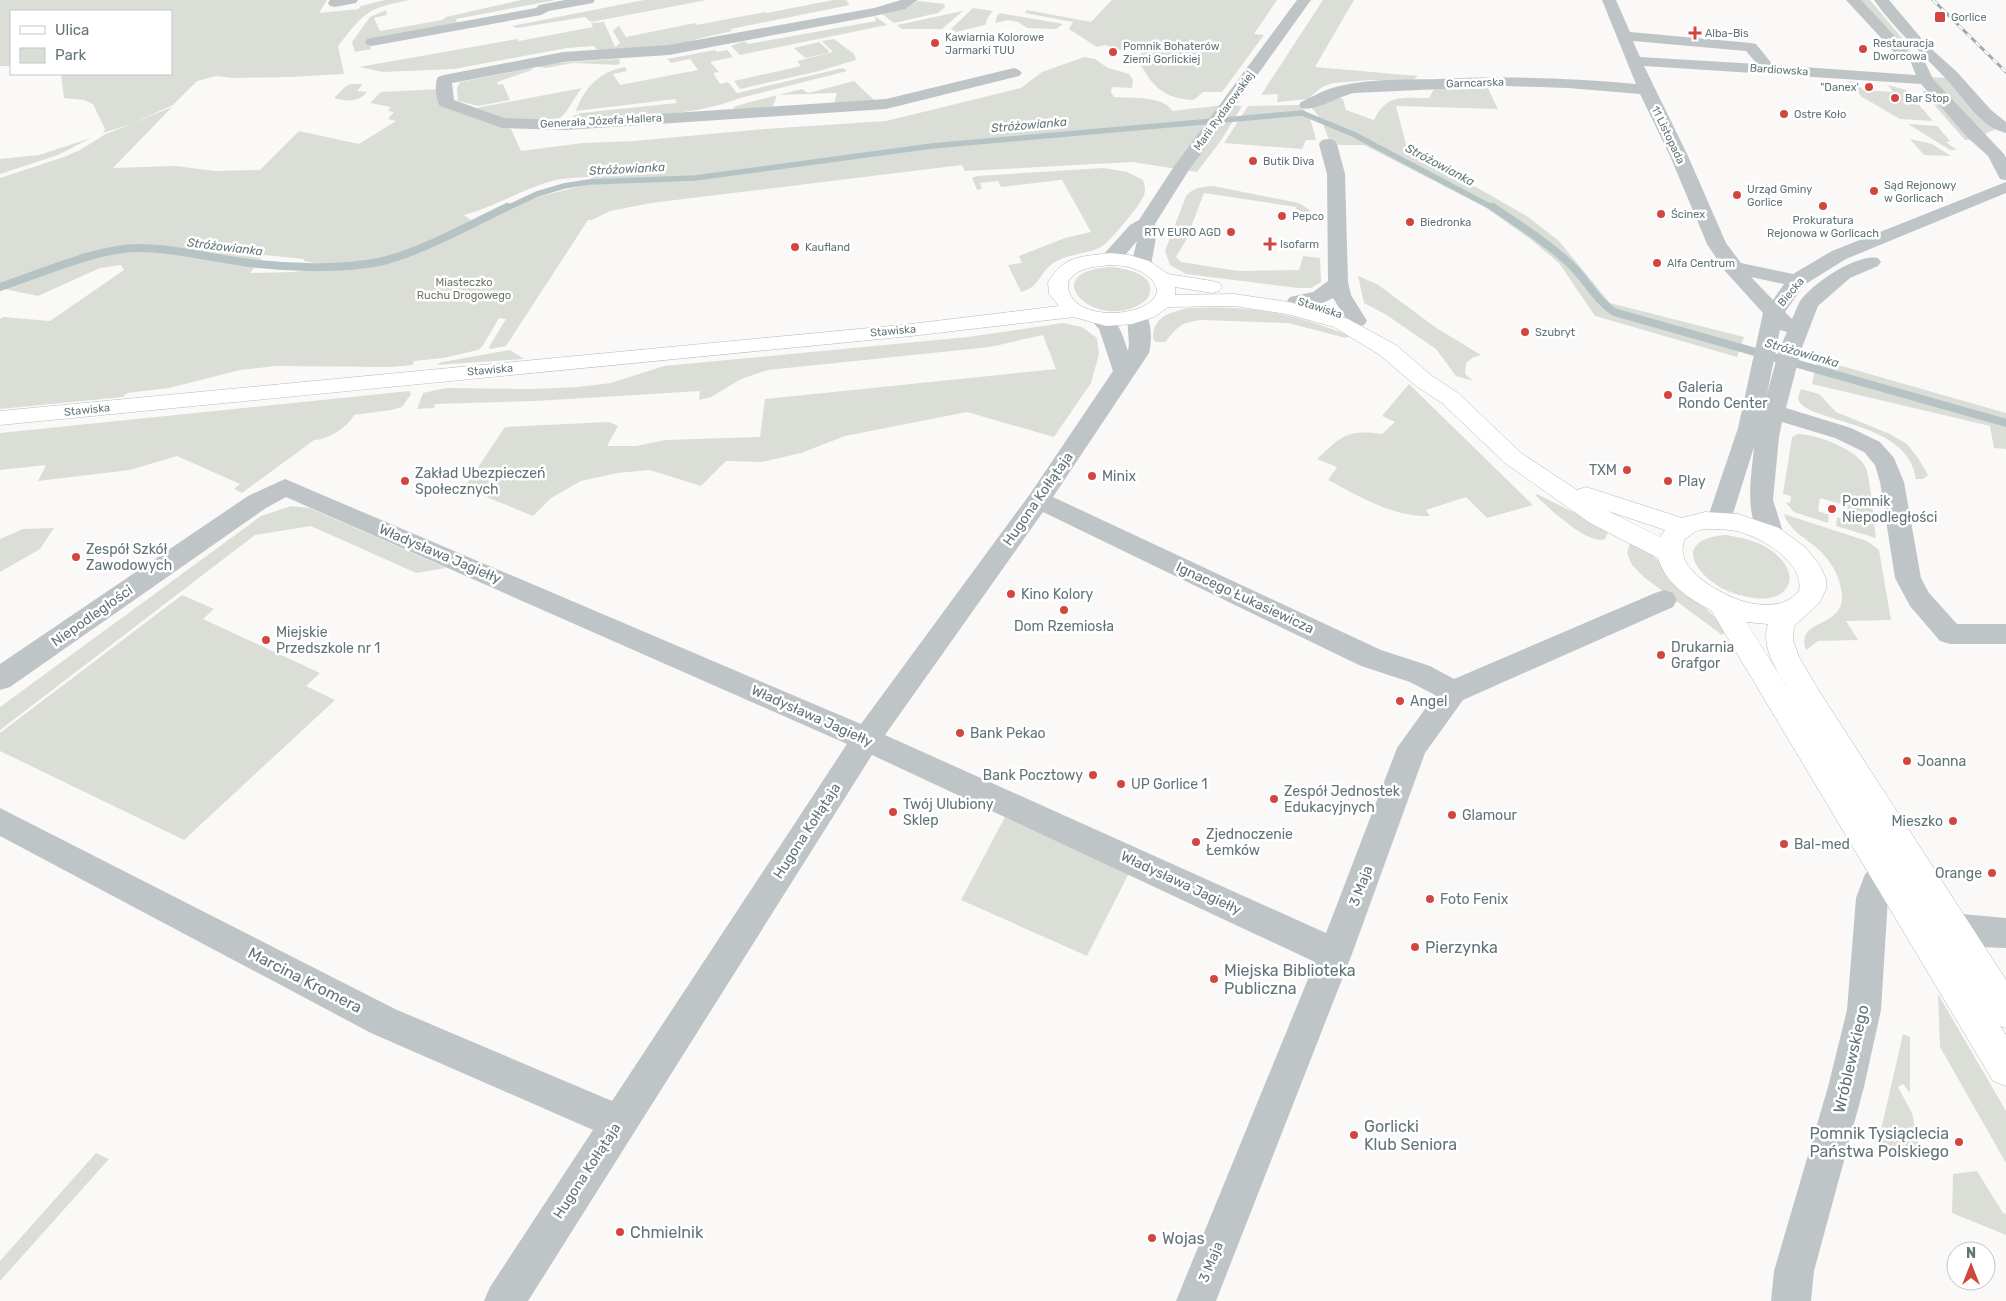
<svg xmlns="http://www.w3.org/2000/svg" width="2006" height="1301" font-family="Rubik,sans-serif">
<rect width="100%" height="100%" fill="#faf9f8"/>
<g fill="#dbded7" fill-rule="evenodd">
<path d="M0 0H327L319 13 358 9 361 6 385 0H410C367 8 365 12 338 46L344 74 290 77 233 78 216 76 197 81 173 105 131 124 103 133 105 129 93 104 84 100 64 98 61 74H171V11H11V66H0Z"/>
<path d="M521 0H556L456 19 457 23 369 41 371 49 355 52 352 42 370 17 386 10 387 15 374 18 380 31 442 20 446 17Z"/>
<path d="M644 0H707L591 22 585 17 517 28 512 26Z"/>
<path d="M833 0H846L850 5 731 29 732 31 697 39 666 49 598 52 594 46 567 48 454 69 383 72 359 67 517 39 519 41 593 27 591 23 604 22 615 47 620 43 613 31 617 27 619 26 626 37 695 23 696 25 765 12 767 13Z"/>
<path d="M1112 0H1277L1254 34 1264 35 1222 92H1203L1194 100C1179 100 1163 95 1153 83 1145 74 1143 65 1132 58L1146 51 1136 46 1124 51 1105 45 1097 47 1069 29 1073 22 1025 13 1027 10 1091 22Z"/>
<path d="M1323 0H1354L1315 67 1418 76 1411 82 1371 80 1333 83 1322 87 1308 99 1277 102 1278 94 1261 95Z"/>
<path d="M1860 0H1870L1907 44 1910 51 1908 52 1902 47Z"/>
<path d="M919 1 944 4 945 7 938 13 894 23 882 14 900 9Z"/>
<path d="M973 8 993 11 988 17 985 25 956 32 951 29Z"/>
<path d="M963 11 942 29H902L897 25Z"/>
<path d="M1000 13 1063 24 1056 29 1027 28 1018 22 1008 20 995 23 997 16Z"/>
<path d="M875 16 887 25 740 55 731 46 744 41 748 44 876 21Z"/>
<path d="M834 39 854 54 856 60 819 71 740 89 734 81 801 66 797 61 833 52 822 41Z"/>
<path d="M819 42 829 51 828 53 805 58 794 48Z"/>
<path d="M715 50 717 52 727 50 733 57 710 62 719 72 713 73 720 84 728 82 737 93 843 68 847 71 740 98C693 117 625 117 574 119L573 116 581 113 677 103 675 99 576 111C584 88 600 71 625 67L627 71 613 74 620 85 698 70 690 59 671 63 667 59Z"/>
<path d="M1084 57 1095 59 1108 68 1129 74 1133 80 1132 88 1112 87 1111 92 1114 97C1129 98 1166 96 1172 111L1224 105 1242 106 1222 139 1197 172 1132 162 965 171 962 165 651 203 610 211 592 220H588L506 346 490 349 489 347 506 319 499 318 482 347 478 350 443 358 414 361 413 365 391 367 276 366 240 370 169 388 127 393 123 397 0 409V319L3 317 50 321 124 270 121 265 100 268 38 296 4 289 0 290V178L64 157 80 150 104 135 172 107 113 168 176 166 214 171 260 170 299 131 359 144 396 121 388 119 394 112 388 111 391 107 370 103 381 92 439 89 441 105 485 122 511 129 521 151 583 143 634 141 764 129 886 121 1021 88 1042 72ZM592 177 586 185 537 197 389 260 363 266 313 269 294 272 250 273 264 255 304 259V261C366 273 411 249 465 224L471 220 464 215C495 207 522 189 552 181 564 178 579 177 592 177Z"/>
<path d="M619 59 620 63 617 65 573 63 546 68 539 67V64Z"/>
<path d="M532 68V70L497 82 498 85 503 84 510 100 478 106 458 101 457 88 460 82Z"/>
<path d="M1930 77 1946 78 1996 129 1982 135Z"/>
<path d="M854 81 875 101 834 104 837 93 777 95 772 108 734 109 733 107C756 100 779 95 802 89L808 93Z"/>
<path d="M1848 81 1856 82 1863 90 1893 92 1888 85 1906 90 1933 121 1900 119 1862 97Z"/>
<path d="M351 84H363L357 91 367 92C359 102 346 102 334 98L346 86Z"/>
<path d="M1486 84 1498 109 1396 106 1408 152 1476 187 1528 217 1559 241 1610 303 1744 337 1737 357 1595 316 1559 263 1529 238 1485 207 1364 145H1339L1329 140 1321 119 1311 107 1333 95 1343 99 1346 110 1374 120C1387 93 1402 98 1429 98L1434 89Z"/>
<path d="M582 88C573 98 568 114 557 120H504L476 108Z"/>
<path d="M1922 91H1927L1971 140H1965Z"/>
<path d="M1298 105C1310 111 1313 128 1316 140H1306L1302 149 1224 143 1248 106Z"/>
<path d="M1908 124 1937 126 1950 141 1946 142 1957 150H1950Z"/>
<path d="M91 138 58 155 0 174V159L39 155Z"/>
<path d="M1910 139 1932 144 1951 156 1924 155Z"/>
<path d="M1104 168 1127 172 1143 180C1145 186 1146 189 1144 195 1141 204 1108 245 1099 248 1083 255 1066 254 1052 264 1038 275 1040 287 1021 292L1008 265 1022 263 1019 256 1065 238 1091 232 1062 180 1001 187 998 181 980 183 982 189 977 190 972 178 977 176Z"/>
<path d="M1213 186 1299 203 1311 211 1301 214 1295 213 1296 207 1204 193 1186 240 1176 257 1181 262 1238 271 1299 270 1303 256 1320 258 1321 282 1311 288H1298L1186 274 1170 265 1165 251 1186 196C1194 187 1202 187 1213 186Z"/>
<path d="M1113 267C1126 269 1154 274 1150 292 1149 299 1143 303 1137 306 1091 329 1035 270 1113 267Z"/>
<path d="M1358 276 1377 284 1435 327 1481 355 1472 358 1466 363 1465 374 1473 381 1456 376 1436 349 1385 314 1364 303Z"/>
<path d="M1188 308C1250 305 1293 313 1350 336L1346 338 1288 323 1201 320C1179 323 1179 326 1165 342H1156L1153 339C1153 316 1169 313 1188 308Z"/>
<path d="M1063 323 1082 327 1097 338 1099 354 1091 383 1054 437 967 412 845 436 801 453 762 462 726 461 701 486 650 470 617 473 581 481 551 498 533 516 462 487 469 481 505 427 609 422 618 426 607 446H636L665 440 760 437 765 399 1056 369 1043 335 990 347 768 370 741 379 711 397 699 400 700 391 535 401 435 404 434 408 417 409 423 393 446 388 534 389 578 387 611 383 664 366 968 337Z"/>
<path d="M510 350 524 359 436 365 442 362Z"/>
<path d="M1817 359 2006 413V449L1994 448 1990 426 1812 384Z"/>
<path d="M1409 384 1533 505 1487 518 1466 497 1426 510 1430 516C1392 517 1361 497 1328 480L1337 467 1317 459C1341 436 1348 429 1382 434L1395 422 1382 416Z"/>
<path d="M1801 389 1819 394 1836 412 1890 434 1907 444 1918 458 1928 475 1923 479H1916C1909 433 1853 427 1818 413 1812 411 1802 407 1799 401 1797 397 1800 393 1801 389Z"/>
<path d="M409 391 411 394 402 407 391 410 354 415C348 427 328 440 314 440L242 493 234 489 240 484 177 456 130 470 38 481 46 465 0 470V433Z"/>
<path d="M1798 434C1816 434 1859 450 1866 468 1871 483 1871 503 1874 519L1847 511 1848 506 1820 498 1818 511 1829 515 1828 523 1794 512 1785 502 1790 503 1791 496 1783 494 1792 437Z"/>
<path d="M1537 494 1609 530 1605 539C1588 546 1548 507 1535 495Z"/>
<path d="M291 506 310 508 446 568 416 573 311 526 255 535 0 730V707L261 516Z"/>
<path d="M1784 514 1867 541 1879 550 1891 620 1846 621 1858 640 1818 641 1806 650C1795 618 1843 629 1842 596 1841 576 1829 557 1813 545 1802 536 1788 528 1784 514Z"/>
<path d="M1846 515 1874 523 1876 538 1836 526 1837 517 1846 520Z"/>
<path d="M54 528 40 549 0 572V539L23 529Z"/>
<path d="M1726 535C1744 538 1764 542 1778 556 1803 580 1784 603 1754 598 1742 596 1729 593 1718 586 1686 565 1681 538 1726 535Z"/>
<path d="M1630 543 1650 553 1704 606 1717 620 1725 632 1722 635 1645 578 1632 565 1627 553Z"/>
<path d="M182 595 214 609 203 619 320 673 306 686 335 700 184 840 0 751V733Z"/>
<path d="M1005 817 1129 873 1087 956 961 900Z"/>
<path d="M1938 994 2006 1111V1163L1940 1047Z"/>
<path d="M1903 1034 1910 1037V1093L1903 1084 1898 1087 1912 1113 1921 1155 1878 1143Z"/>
<path d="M96 1153 109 1159 0 1281V1261Z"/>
<path d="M1977 1171 2003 1213 2006 1214V1235L1952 1213 1953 1174Z"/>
</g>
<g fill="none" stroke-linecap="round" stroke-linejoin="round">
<path stroke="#b6c3c5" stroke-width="5.5" d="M505 209 537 194 564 186 589 182 695 178 932 146 1302 113 1353 134 1495 209"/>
<g stroke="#b6c3c5" stroke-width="8">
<path d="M1493 207C1519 225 1547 242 1570 264 1587 280 1594 298 1614 312L2006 423"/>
<path d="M0 287C40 274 97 248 138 248 178 248 218 260 258 264 294 268 343 269 379 262 419 253 469 225 507 207"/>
</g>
<defs>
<path id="major" d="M1110 253 1129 255 1149 261 1168 274 1212 281 1219 283 1222 287 1219 291 1212 293 1175 287V295L1234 294 1289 302 1348 319 1396 345 1432 376 1458 393 1521 453 1577 490 1586 487 1682 518 1705 512 1738 514 1779 528 1806 548 1820 566 1826 579V589L1819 603 1794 626 1793 640 1799 657 1819 691 2006 980V1028L2000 1026 2006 1035V1086L1993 1081 1711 610C1688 598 1666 584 1658 558L1590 523 1505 463 1442 403 1416 386 1380 355 1334 327 1287 314 1234 306 1168 307 1154 317 1132 324 1106 326 1074 317 911 336 0 425V411L911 324 1059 306 1049 294 1048 282C1065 255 1080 257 1110 253ZM1110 265C1125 265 1139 268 1150 278 1183 309 1087 330 1070 294 1068 291 1068 286 1068 282 1077 267 1094 267 1110 265ZM1608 511 1665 530 1660 537ZM1705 529C1715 529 1726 529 1736 531 1760 536 1805 562 1799 591 1795 595 1790 600 1784 602 1772 606 1757 605 1745 602 1722 595 1671 569 1685 539L1696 531ZM1746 622 1768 624C1760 648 1779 674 1791 693Z"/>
</defs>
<use href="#major" stroke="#b3b9bb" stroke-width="1"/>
<g fill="#bfc5c7" fill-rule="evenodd">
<path d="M330 0H358L356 3 335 7 330 6 328 3Z"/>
<path d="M565 0H595L593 3 549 11 541 15 372 46 367 45 365 42 367 39 372 38 536 8 539 5Z"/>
<path d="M901 0H918L905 9 874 16 669 55 563 62 452 83 454 100 504 118 566 120 886 99 1014 68 1019 70 1022 73 1019 76 886 109 566 130 502 128 440 106C436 100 434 83 438 77L444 75 563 52 669 45 874 8Z"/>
<path d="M1297 0H1311L1187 173 1155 224 1157 232 1151 265 1148 269 1141 271 1134 269 1131 265 1137 241C1127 252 1119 267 1103 263L1100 259 1103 255 1130 225 1139 220 1173 168Z"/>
<path d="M1602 0H1616L1630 32 1751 43 1756 44 1773 65 1916 75 1911 63 1914 60H1924L1933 79 2004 154 2006 158V180L2000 179 1988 156 1967 137 1921 84 1644 66 1688 156 1726 243 1741 263 1793 274 1832 251 2006 182V193L1846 259 1804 285 1785 312 1792 319C1795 313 1797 306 1800 301 1812 284 1857 253 1878 258L1881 262 1878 266 1850 278 1818 306 1801 350 1786 408 1851 428 1880 442 1894 458 1904 482 1921 578 1929 593 1957 624H2006V644H1950L1940 641 1910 606 1895 578 1880 482 1875 465 1864 452 1835 438 1782 422 1779 437 1773 500 1784 535 1780 541 1771 544 1762 541C1744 511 1751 480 1754 447L1731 520 1728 526 1719 529 1710 526 1707 520 1738 428 1763 313 1725 271 1707 244 1670 156 1640 94 1568 88 1506 86 1354 93C1339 96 1315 112 1301 108L1299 105 1301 102C1310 98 1320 92 1329 89 1364 78 1402 80 1438 79 1507 76 1568 78 1636 84ZM1633 41 1746 51 1757 64 1640 57ZM1751 277 1784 284 1773 300ZM1780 330 1787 332 1779 350 1767 394Z"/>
<path d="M1846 0H1861L1905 47 1908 50 1905 53H1895Z"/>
<path d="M1874 0H1889L1927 45 1957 72 1991 110 2006 122V133C1980 127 1964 98 1947 80 1922 53 1895 30 1874 0Z"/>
<path d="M1328 139 1334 140 1337 144 1345 174 1348 282 1351 295 1367 321 1364 325 1357 327 1350 325 1333 298C1321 305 1304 309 1290 305L1287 301 1290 297 1313 292 1328 281 1327 174 1319 144 1322 140Z"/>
<path d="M1138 311 1145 313C1152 323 1152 341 1149 353L1053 497 1381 650 1430 666 1454 679 1655 593 1664 590 1673 593 1677 600 1673 607 1463 700 1425 753 1352 954 1216 1301H1176L1315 962 872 755 528 1301H484L490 1287 593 1130 371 1033 0 836V808L395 1009 612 1101 847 744 286 497 266 508 10 687 0 690V664L248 496 285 479 861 724 1030 494 1113 371 1099 329 1090 319 1093 315C1116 309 1122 333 1128 351 1131 339 1124 322 1131 313ZM1043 512 1361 666 1410 682 1435 695 1397 748 1326 933 885 735Z"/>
<path d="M1886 860 1918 872 1923 882 1918 892 1907 897 1891 891 1888 898 1881 1010 1864 1087 1814 1271 1811 1301H1771L1774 1271 1828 1087 1847 1010 1856 898 1865 874 1875 864Z"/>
<path d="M1942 902 1954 906 1962 914 2006 918V948C1973 946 1941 952 1925 917L1930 906Z"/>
</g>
<use href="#major" fill="#fff" fill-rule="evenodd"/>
<defs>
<path id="rail" d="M1933 0 2006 72"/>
</defs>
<use href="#rail" stroke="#a0a9ab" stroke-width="3"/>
<use href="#rail" stroke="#fff" stroke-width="2" stroke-dasharray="6" stroke-linecap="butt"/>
</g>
<g fill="#d14740" stroke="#fff" stroke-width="2">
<rect x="1934" y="11" width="12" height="12" rx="2.5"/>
<path d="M1692.5 25.5h5v5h5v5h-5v5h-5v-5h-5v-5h5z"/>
<circle cx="935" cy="43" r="5"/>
<circle cx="1863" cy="49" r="5"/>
<circle cx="1113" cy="52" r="5"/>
<circle cx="1869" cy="87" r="5"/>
<circle cx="1895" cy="98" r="5"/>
<circle cx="1784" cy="114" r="5"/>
<circle cx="1253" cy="161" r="5"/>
<circle cx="1874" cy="191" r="5"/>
<circle cx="1737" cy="195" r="5"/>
<circle cx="1823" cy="206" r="5"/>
<circle cx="1661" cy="214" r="5"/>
<circle cx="1282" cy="216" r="5"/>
<circle cx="1410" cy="222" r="5"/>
<circle cx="1231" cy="232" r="5"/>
<path d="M1267.5 236.5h5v5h5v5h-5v5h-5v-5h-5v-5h5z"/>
<circle cx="795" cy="247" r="5"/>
<circle cx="1657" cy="263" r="5"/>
<circle cx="1525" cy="332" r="5"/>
<circle cx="1668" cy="395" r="5"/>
<circle cx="1627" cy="470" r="5"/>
<circle cx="1092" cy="476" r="5"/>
<circle cx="405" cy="481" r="5"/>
<circle cx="1668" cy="481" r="5"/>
<circle cx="1832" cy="509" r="5"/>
<circle cx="76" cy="557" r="5"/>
<circle cx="1011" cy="594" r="5"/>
<circle cx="1064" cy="610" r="5"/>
<circle cx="266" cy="640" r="5"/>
<circle cx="1661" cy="655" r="5"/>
<circle cx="1400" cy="701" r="5"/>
<circle cx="960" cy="733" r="5"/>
<circle cx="1907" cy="761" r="5"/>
<circle cx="1093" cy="775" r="5"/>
<circle cx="1121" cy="784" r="5"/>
<circle cx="1274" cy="799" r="5"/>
<circle cx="893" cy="812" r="5"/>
<circle cx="1452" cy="815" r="5"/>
<circle cx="1953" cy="821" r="5"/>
<circle cx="1196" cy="842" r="5"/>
<circle cx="1784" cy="844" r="5"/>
<circle cx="1992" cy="873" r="5"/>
<circle cx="1430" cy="899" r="5"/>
<circle cx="1415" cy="947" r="5"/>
<circle cx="1214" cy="979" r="5"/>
<circle cx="1354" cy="1135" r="5"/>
<circle cx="1959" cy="1142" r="5"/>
<circle cx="620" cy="1232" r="5"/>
<circle cx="1152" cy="1238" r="5"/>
</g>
<g text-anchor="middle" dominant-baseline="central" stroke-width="5" stroke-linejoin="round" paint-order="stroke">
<g font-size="11" fill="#637479" stroke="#fff" text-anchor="start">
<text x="1951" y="17">Gorlice</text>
<text x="1705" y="33">Alba-Bis</text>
<text x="945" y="37">Kawiarnia Kolorowe<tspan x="945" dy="13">Jarmarki TUU</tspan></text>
<text x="1873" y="43">Restauracja<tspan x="1873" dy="13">Dworcowa</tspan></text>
<text x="1123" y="46">Pomnik Bohaterów<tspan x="1123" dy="13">Ziemi Gorlickiej</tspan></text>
<text x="1859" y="87" text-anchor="end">"Danex'</text>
<text x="1905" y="98">Bar Stop</text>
<text x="1794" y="114">Ostre Koło</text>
<text x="1263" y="161">Butik Diva</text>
<text x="1884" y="185">Sąd Rejonowy<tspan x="1884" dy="13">w Gorlicach</tspan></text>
<text x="1747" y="189">Urząd Gminy<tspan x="1747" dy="13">Gorlice</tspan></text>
<text x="1671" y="214">Ścinex</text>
<text x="1292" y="216">Pepco</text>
<text x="1823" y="220" text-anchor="middle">Prokuratura<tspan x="1823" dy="13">Rejonowa w Gorlicach</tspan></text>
<text x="1420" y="222">Biedronka</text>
<text x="1221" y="232" text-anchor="end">RTV EURO AGD</text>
<text x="1280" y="244">Isofarm</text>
<text x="805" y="247">Kaufland</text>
<text x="1667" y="263">Alfa Centrum</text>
<text x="1535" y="332">Szubryt</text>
</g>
<g font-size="11" fill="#637479" stroke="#fff">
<text transform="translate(1779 70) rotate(4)">Bardiowska</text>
<text transform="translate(1475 83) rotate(-2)">Garncarska</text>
<text transform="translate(1224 111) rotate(-54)">Marii Rydarowskiej</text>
<text transform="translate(601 121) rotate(-3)">Generała Józefa Hallera</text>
<text transform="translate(1668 135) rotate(64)">11 Listopada</text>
<text transform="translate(1791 292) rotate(-50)">Biecka</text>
<text transform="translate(1320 308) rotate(18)">Stawiska</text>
<text transform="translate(893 331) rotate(-5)">Stawiska</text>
<text transform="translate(490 370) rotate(-5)">Stawiska</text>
<text transform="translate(87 410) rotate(-6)">Stawiska</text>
</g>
<g font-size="11" fill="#6d7866" stroke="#fff">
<text x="464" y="282">Miasteczko<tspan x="464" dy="13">Ruchu Drogowego</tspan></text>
</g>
<g font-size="12" font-style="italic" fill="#637779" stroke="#fff">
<text transform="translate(1029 125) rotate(-5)">Stróżowianka</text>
<text transform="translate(1440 165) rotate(28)">Stróżowianka</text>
<text transform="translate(627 169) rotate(-3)">Stróżowianka</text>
<text transform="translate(225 247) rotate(7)">Stróżowianka</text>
<text transform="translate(1802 353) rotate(16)">Stróżowianka</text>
</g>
<g font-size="14" fill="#637479" stroke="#fff" text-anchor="start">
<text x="1678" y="387">Galeria<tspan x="1678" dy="16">Rondo Center</tspan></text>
<text x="1617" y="470" text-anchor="end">TXM</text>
<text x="415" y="473">Zakład Ubezpieczeń<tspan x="415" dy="16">Społecznych</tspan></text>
<text x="1102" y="476">Minix</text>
<text x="1678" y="481">Play</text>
<text x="1842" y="501">Pomnik<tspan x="1842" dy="16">Niepodległości</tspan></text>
<text x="86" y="549">Zespół Szkół<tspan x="86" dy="16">Zawodowych</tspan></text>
<text x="1021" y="594">Kino Kolory</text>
<text x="1064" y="626" text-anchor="middle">Dom Rzemiosła</text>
<text x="276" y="632">Miejskie<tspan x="276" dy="16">Przedszkole nr 1</tspan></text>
<text x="1671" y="647">Drukarnia<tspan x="1671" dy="16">Grafgor</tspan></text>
<text x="1410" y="701">Angel</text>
<text x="970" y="733">Bank Pekao</text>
<text x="1917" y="761">Joanna</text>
<text x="1083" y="775" text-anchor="end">Bank Pocztowy</text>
<text x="1131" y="784">UP Gorlice 1</text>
<text x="1284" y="791">Zespół Jednostek<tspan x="1284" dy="16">Edukacyjnych</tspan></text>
<text x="903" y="804">Twój Ulubiony<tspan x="903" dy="16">Sklep</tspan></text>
<text x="1462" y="815">Glamour</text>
<text x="1943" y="821" text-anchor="end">Mieszko</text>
<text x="1206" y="834">Zjednoczenie<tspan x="1206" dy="16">Łemków</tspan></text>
<text x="1794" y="844">Bal-med</text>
<text x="1982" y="873" text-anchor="end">Orange</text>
<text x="1440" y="899">Foto Fenix</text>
</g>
<g font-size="14" fill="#637479" stroke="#fff">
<text transform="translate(1038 499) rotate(-55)">Hugona Kołłątaja</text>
<text transform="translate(440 554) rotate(23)">Władysława Jagiełły</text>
<text transform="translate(1245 598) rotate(25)">Ignacego Łukasiewicza</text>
<text transform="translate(92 616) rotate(-35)">Niepodległości</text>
<text transform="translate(812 716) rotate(24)">Władysława Jagiełły</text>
<text transform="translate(807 831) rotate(-57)">Hugona Kołłątaja</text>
<text transform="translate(1181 883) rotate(25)">Władysława Jagiełły</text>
<text transform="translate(1361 886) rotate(-69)">3 Maja</text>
<text transform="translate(587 1171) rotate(-57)">Hugona Kołłątaja</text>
<text transform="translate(1211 1262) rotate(-68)">3 Maja</text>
</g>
<g font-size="16" fill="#637479" stroke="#fff" text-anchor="start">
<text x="1425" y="947">Pierzynka</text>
<text x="1224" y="970">Miejska Biblioteka<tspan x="1224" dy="18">Publiczna</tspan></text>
<text x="1364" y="1126">Gorlicki<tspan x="1364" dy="18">Klub Seniora</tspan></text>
<text x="1949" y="1133" text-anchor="end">Pomnik Tysiąclecia<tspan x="1949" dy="18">Państwa Polskiego</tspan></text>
<text x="630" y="1232">Chmielnik</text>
<text x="1162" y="1238">Wojas</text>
</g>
<g font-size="16" fill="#637479" stroke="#fff">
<text transform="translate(305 980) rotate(27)">Marcina Kromera</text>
<text transform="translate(1851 1059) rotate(-77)">Wróblewskiego</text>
</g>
</g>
<rect x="10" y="10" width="162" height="65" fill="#ffffff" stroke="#c1c7c9"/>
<rect x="20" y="26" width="25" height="8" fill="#ffffff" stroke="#c1c7c9"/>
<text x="55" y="35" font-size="15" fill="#637479">Ulica</text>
<rect x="20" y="48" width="25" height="15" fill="#dbded7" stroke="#c1c7c9"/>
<text x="55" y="60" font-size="15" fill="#637479">Park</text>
<g transform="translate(1971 1266)"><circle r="24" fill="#ffffff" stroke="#c1c7c9"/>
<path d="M0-4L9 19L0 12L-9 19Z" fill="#d14740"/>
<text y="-8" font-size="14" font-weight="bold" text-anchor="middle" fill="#637479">N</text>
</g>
</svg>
